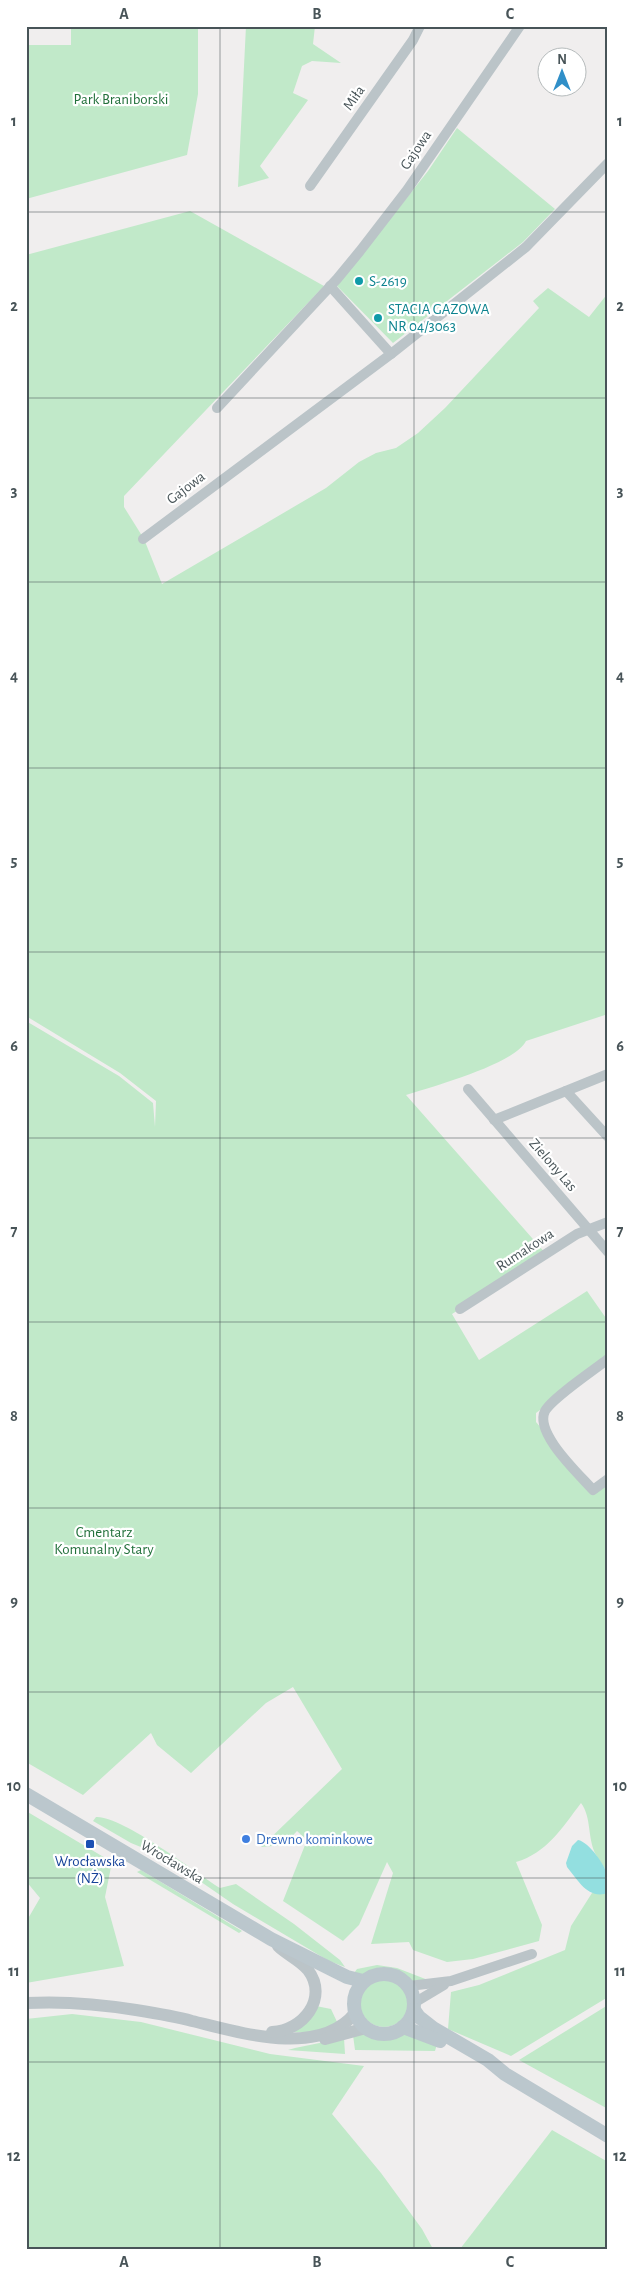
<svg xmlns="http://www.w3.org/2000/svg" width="634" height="2275" font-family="'Alegreya Sans',sans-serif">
<rect width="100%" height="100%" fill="#f0eeee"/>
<g fill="#c1e9c9">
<path d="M71 26H198V94L187 155 26 199V45H71Z"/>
<path d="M246 26H315L313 44 341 63 312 61 302 66 293 93 308 100 260 166 269 178 238 187Z"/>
<path d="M457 128 555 209 523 242 393 343 337 286 428 171Z"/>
<path d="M190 211 324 286 124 496V507L144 539 162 584 326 488 359 462 376 453 396 448 418 433 445 408 539 308 533 301 548 288 589 317 608 293V1014L526 1041C515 1064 431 1087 406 1095L547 1255 452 1314 479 1360 587 1291 608 1321V1359L536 1413V1422L593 1489 608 1479V1875C605 1867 600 1862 596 1855 587 1838 592 1818 581 1803 562 1828 547 1853 516 1862L542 1925 539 1941 473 1959 447 1962 413 1950 409 1942 371 1944 393 1873 387 1862 359 1925 343 1941 283 1901 307 1840 297 1831 284 1845 261 1847 342 1769 293 1687 266 1703 191 1773 157 1745 151 1733 83 1795 26 1762V1021L119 1076 153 1103 155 1127 156 1101 120 1073 26 1016V255Z"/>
<path d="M26 1811 112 1862 105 1897 124 1966 26 1983V1922L40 1898 26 1881Z"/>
<path d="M96 1817C121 1815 195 1872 220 1888L236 1884 294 1924 340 1960 345 1967 329 1961 233 1904 165 1857 131 1843 93 1821Z"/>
<path d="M141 1870 242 1931 239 1933 137 1872Z"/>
<path d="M592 1893H608V1997L511 2056 448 2029 451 1992 479 1985 565 1950 571 1926Z"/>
<path d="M377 1965 397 1968 428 1980 412 1981 398 1972 384 1969 363 1975 352 1976 357 1969Z"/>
<circle cx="384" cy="2003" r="24"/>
<path d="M608 2005V2109L519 2060Z"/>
<path d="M316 2006 331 2009 338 2024 309 2033 293 2032Z"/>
<path d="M72 2014 141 2022 270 2054 364 2066 332 2114 381 2173 422 2229 433 2249H26V2019Z"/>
<path d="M406 2032 437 2044 435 2051 355 2050 353 2035 363 2033 388 2038Z"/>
<path d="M344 2038 345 2054 288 2050 295 2048Z"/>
<path d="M552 2130 608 2162V2249H460Z"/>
</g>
<path fill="#93dfe0" d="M578 1840C589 1842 606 1866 608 1877 609 1882 608 1888 608 1893 588 1900 578 1880 567 1867L566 1863 572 1846Z"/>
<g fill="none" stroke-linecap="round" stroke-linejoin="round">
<g stroke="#bbc4c8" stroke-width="10">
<path d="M310 186 413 40 420 26"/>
<path d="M330 286 391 354"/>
<path d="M217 408 337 279 360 251 407 190 520 26"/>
<path d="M143 539 391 354 526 247 608 163"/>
<path d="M468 1089 608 1252"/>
<path d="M566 1091 608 1137"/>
<path d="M494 1120 608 1074"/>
<path d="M460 1309 577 1234 608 1222"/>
<path d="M608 1359C594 1370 552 1398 545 1411 534 1433 579 1474 593 1490L608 1479"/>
<path d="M409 1986 451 1981 532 1954"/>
<path d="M414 2003 444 1985"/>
</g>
<g stroke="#bbc4c8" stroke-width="12">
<path d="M26 2003C63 2001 100 2004 136 2010 155 2013 174 2016 192 2021 238 2032 319 2058 355 2013"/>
<path d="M272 2032C303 2031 329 1998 308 1970 300 1960 287 1955 278 1946"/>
<path d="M325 2039 366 2028"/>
</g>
<g stroke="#bbc7cd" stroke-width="14">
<path d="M26 1794 271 1939 347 1977 363 1981"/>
<circle cx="384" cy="2004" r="30"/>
<path d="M414 2010 419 2017 433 2028 488 2060 505 2074 608 2136"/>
<path d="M403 2027 440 2041"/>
</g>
</g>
<path fill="none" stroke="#485458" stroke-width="1" stroke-opacity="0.55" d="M220 26V2249M414 26V2249M26 212H608M26 398H608M26 582H608M26 768H608M26 952H608M26 1138H608M26 1322H608M26 1508H608M26 1692H608M26 1878H608M26 2062H608"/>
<g fill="#0f9aa8" stroke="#fff" stroke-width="2">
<circle cx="359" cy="281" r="5"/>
<circle cx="378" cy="318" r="5"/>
</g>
<circle fill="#3f7fe0" stroke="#fff" stroke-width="2" cx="246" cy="1839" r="5"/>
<rect fill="#1a4fb4" stroke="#fff" stroke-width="2" x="85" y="1839" width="10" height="10" rx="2.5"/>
<g text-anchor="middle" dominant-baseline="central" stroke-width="4.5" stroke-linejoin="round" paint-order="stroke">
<g font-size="15" fill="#485458" stroke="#fff">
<text transform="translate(354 98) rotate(-55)">Miła</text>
<text transform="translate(416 150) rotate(-56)">Gajowa</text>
<text transform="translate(186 488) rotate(-37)">Gajowa</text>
<text transform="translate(553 1165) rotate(49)">Zielony Las</text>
<text transform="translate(525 1250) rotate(-33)">Rumakowa</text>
<text transform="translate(172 1862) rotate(31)">Wrocławska</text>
</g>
<g font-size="15" fill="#22703b" stroke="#fff">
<text x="121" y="99">Park Braniborski</text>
<text x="104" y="1532">Cmentarz<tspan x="104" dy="17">Komunalny Stary</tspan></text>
</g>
<g font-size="15" fill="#0d838f" stroke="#fff" text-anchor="start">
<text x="369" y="281">S-2619</text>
<text x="388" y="309">STACIA GAZOWA<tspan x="388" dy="17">NR 04/3063</tspan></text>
</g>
<g font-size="15" fill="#366cbe" stroke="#fff" text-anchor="start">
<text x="256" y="1839">Drewno kominkowe</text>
</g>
<g font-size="15" fill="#164399" stroke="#fff">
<text x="90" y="1861">Wrocławska<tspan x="90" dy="17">(NŻ)</tspan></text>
</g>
</g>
<rect width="634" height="2275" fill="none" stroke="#ffffff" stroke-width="55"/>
<g transform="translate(562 72)"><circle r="24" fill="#ffffff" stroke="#b6bbbc"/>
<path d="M0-4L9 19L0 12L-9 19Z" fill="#308fc8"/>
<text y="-8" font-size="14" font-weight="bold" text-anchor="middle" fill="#485458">N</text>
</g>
<rect x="28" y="28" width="578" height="2220" fill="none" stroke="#485458" stroke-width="2"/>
<g font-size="16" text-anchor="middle" font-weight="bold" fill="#485458">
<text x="124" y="19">A</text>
<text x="317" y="19">B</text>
<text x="510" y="19">C</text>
<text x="14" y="126">1</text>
<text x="620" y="126">1</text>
<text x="14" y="311">2</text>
<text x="620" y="311">2</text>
<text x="14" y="496">3</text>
<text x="620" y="496">3</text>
<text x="14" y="681">4</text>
<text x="620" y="681">4</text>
<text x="14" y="866">5</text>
<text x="620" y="866">5</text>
<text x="14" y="1051">6</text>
<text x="620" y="1051">6</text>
<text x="14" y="1236">7</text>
<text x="620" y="1236">7</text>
<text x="14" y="1421">8</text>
<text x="620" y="1421">8</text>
<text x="14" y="1606">9</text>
<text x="620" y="1606">9</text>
<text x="14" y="1791">10</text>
<text x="620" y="1791">10</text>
<text x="14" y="1976">11</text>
<text x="620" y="1976">11</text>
<text x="14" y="2161">12</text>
<text x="620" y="2161">12</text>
<text x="124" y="2267">A</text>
<text x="317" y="2267">B</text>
<text x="510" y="2267">C</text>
</g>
</svg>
